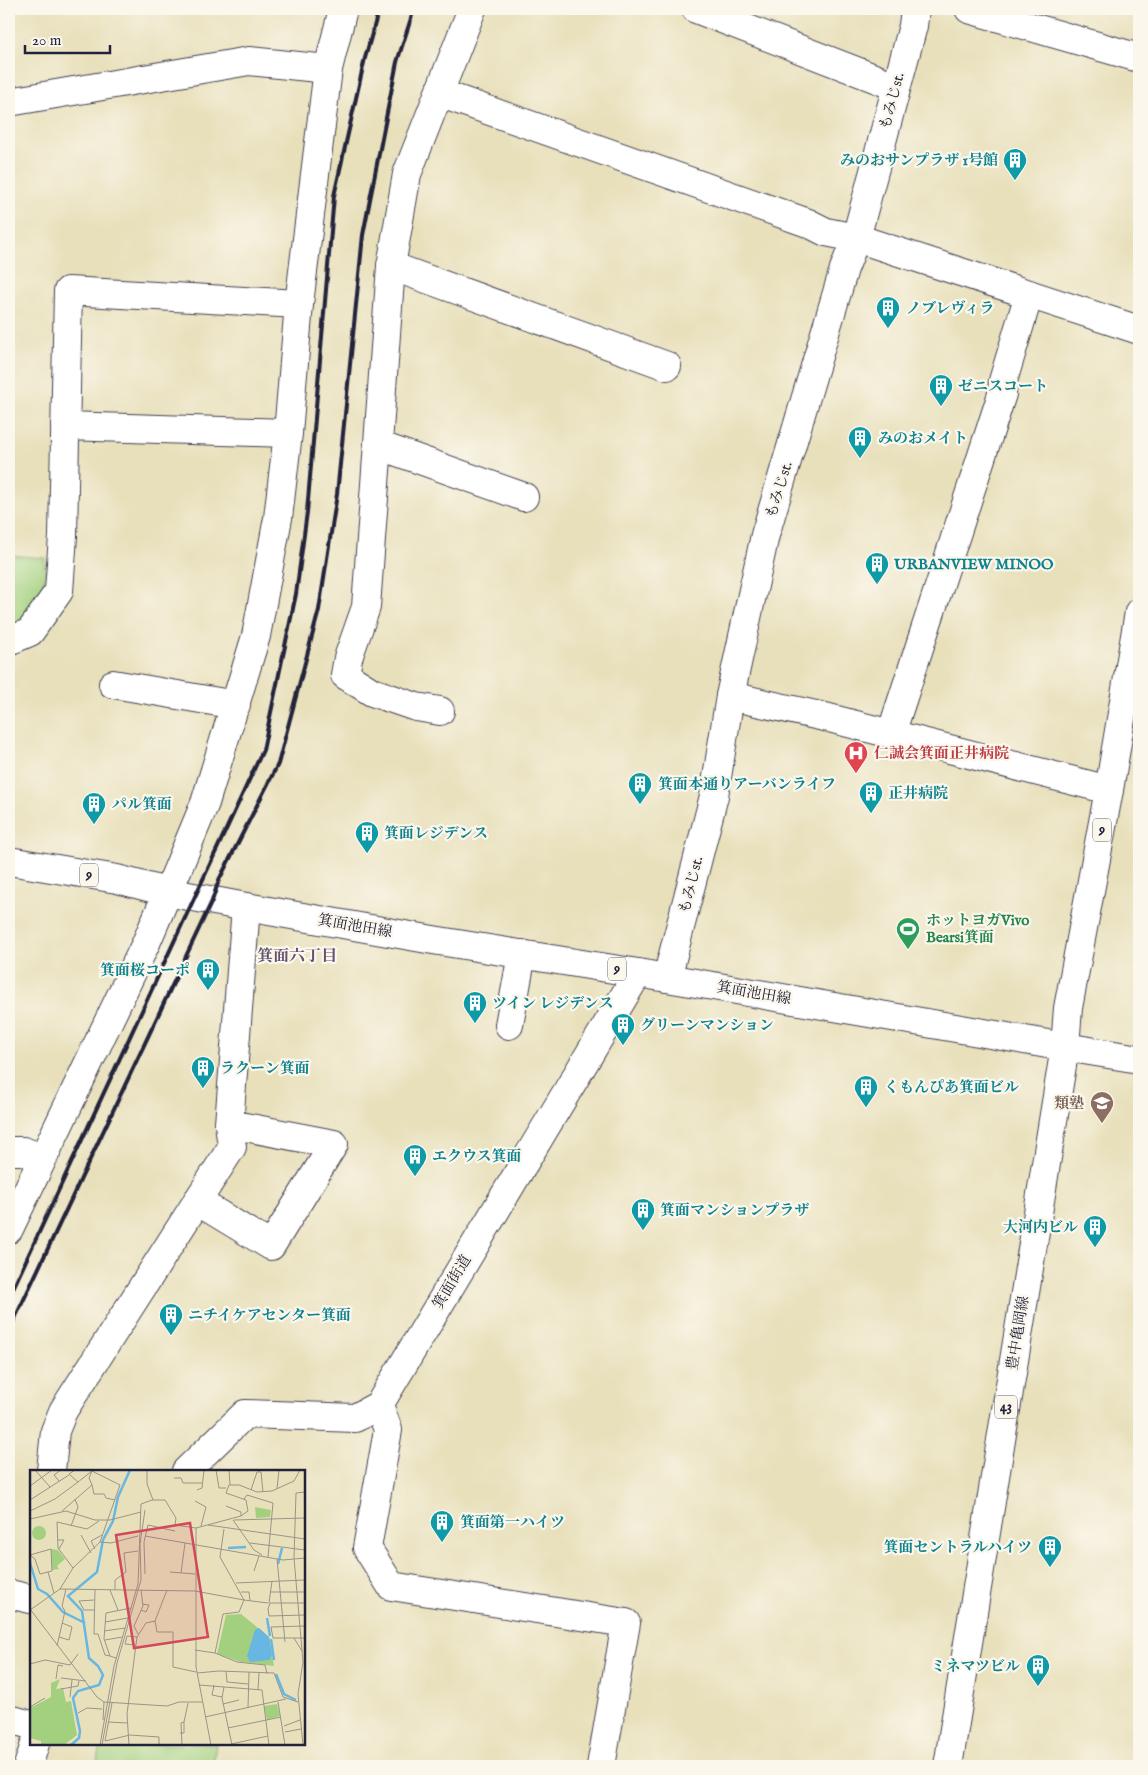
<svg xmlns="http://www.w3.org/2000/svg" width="1148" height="1775" font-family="'IM FELL English','Noto Serif JP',serif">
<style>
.green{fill:#a3d07e;stroke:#62795c}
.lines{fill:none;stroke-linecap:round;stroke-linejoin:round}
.minor-casing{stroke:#403e4e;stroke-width:30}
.major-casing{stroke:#403e4e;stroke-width:30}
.minor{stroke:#fff;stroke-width:28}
.major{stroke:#fff;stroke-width:28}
.rail{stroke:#22223b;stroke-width:4}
.labels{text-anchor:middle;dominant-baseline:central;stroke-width:4.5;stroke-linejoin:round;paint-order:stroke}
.shield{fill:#fbf7ec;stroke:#636270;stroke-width:1}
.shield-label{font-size:14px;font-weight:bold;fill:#22223b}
.street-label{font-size:15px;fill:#22223b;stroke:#fbf7ec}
.culture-label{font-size:15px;font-weight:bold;fill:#0d838f;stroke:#fbf7ec;text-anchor:start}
.health-label{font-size:15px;font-weight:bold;fill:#be3a42;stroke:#fbf7ec;text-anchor:start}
.leisure-label{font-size:15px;font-weight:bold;fill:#27864d;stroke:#fbf7ec;text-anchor:start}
.education-label{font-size:15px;font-weight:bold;fill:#785e54;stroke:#fbf7ec;text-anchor:end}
.neighbourhood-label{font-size:16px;font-weight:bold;fill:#625372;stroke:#fbf7ec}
.inset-river{fill:none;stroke:#67b7e2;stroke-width:2.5}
.inset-road{fill:none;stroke:#999488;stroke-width:1}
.view{fill:#d1495b;fill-opacity:0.15;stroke:#d1495b;stroke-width:2.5}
.inset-edge{fill:none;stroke:#22223b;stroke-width:2.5}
</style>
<rect width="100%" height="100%" fill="#fbf7ec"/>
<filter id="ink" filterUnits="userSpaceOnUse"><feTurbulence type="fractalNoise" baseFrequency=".02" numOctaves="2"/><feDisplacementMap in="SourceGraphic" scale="10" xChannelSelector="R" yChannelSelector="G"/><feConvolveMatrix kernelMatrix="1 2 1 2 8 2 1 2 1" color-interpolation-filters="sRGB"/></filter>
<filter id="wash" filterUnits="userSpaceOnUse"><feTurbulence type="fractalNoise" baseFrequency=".0096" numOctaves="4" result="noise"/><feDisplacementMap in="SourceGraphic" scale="20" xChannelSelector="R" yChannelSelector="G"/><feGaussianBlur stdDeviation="1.12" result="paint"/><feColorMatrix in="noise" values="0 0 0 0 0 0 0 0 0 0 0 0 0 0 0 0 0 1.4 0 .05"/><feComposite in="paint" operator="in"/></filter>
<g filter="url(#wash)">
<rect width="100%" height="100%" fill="#e8e0bb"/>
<g class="green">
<polygon points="9,555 45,558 45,587 29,619 9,628"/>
<polygon points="101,1744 210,1744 216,1745 213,1766 97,1766"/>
</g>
</g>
<g filter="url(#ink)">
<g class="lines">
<g class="minor-casing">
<g id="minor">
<polyline points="696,9 895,86"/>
<polyline points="969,9 1139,58"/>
<polyline points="439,93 808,223 826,232 856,238 1139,330"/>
<polyline points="9,102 249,61 328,69"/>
<polyline points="391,266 667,366"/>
<polyline points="65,426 288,433"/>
<polyline points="378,445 524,497"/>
<polyline points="9,641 30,632 59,591 63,536 68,291 299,304"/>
<polyline points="113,684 236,705"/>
<polyline points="730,696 829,718 1109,790"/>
<polyline points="440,711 416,707 372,692 345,675 348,658 366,607 391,266 407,174 472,9"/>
<polyline points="891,734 1002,394 1003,381 1029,294"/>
<polyline points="667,978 714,796 730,696 765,535 844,269 856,238 913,26 915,9"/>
<polyline points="509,1025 522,954"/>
<polyline points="1065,1047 1139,1059"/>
<polyline points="9,1151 23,1151 42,1158"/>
<polyline points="197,1201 271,1246 334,1144 229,1124"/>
<polyline points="9,1229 146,943 176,873 205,803 256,636 278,518 288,433 299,304 328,69 343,9"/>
<polyline points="379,1405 388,1430 367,1548 391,1586 626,1623 601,1766"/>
<polyline points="51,1471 55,1431 63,1411 232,1147 229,1124 246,907"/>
<polyline points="186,1471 245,1414 355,1418 379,1405 638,973"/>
<polyline points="9,1594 31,1599"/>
<polyline points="9,1719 31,1725"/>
<polyline points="28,1766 35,1744"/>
</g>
</g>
<g class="major-casing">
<g id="major">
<polyline points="9,861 117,879 167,892 246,907 433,940 638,973 1065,1047"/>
<polyline points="948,1766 1065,1047 1068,1008 1109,790 1139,612"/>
</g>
</g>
<use href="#minor" class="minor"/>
<use href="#major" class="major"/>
<g class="rail">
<polyline points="9,1297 263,750 296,594 307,512 334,196 365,58 379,9"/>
<polyline points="9,1331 212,901 219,880 278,764 319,610 337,494 363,235 397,62 414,9"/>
</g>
</g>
</g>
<defs>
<g id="building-pin" transform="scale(1.25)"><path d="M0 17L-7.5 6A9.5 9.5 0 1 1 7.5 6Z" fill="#0f9aa8" stroke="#fbf7ec"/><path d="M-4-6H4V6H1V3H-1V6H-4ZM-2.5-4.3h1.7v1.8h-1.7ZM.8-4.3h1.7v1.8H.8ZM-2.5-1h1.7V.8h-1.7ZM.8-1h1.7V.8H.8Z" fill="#fff"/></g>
<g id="hospital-pin" transform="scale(1.25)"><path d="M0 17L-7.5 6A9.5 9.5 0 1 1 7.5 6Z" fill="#e0444e" stroke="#fbf7ec"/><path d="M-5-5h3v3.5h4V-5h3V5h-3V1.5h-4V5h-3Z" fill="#fff"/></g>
<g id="stadium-pin" transform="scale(1.25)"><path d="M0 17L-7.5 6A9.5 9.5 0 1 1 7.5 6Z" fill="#2e9e5b" stroke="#fbf7ec"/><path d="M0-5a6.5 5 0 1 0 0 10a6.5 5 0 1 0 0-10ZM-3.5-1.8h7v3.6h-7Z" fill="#fff"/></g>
<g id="school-pin" transform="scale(1.25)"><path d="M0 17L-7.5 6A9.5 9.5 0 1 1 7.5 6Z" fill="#8d6e63" stroke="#fbf7ec"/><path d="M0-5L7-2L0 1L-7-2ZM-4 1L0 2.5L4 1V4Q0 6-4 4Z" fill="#fff"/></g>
</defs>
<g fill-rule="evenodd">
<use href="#building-pin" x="1015" y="160"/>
<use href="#building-pin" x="888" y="308"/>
<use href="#building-pin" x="941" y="386"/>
<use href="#building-pin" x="860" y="438"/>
<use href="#building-pin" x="877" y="564"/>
<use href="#hospital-pin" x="856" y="753"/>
<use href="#building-pin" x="640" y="784"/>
<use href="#building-pin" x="871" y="793"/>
<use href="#building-pin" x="94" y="804"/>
<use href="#building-pin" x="367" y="833"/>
<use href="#stadium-pin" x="908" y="929"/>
<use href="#building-pin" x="208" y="970"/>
<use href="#building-pin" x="475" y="1003"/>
<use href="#building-pin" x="623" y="1025"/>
<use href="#building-pin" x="203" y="1068"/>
<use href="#building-pin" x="866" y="1087"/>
<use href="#school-pin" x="1102" y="1103"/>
<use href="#building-pin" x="415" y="1156"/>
<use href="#building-pin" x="643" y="1210"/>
<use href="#building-pin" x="1095" y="1227"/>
<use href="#building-pin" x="171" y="1315"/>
<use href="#building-pin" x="442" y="1522"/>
<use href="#building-pin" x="1050" y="1547"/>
<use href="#building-pin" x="1038" y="1666"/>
</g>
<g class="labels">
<g class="shield">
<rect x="1093" y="818.5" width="18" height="23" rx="4"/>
<rect x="80" y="863.5" width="18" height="23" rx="4"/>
<rect x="608" y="957.5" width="18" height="23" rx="4"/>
<rect x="995" y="1395.5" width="22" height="23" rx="4"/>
</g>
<g class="shield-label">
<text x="1102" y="830">9</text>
<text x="89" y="875">9</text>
<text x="617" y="969">9</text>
<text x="1006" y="1407">43</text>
</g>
<g class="street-label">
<text transform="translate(892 101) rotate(-75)">もみじst.</text>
<text transform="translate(779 490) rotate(-73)">もみじst.</text>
<text transform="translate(691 885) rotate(-76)">もみじst.</text>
<text transform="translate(355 926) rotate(10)">箕面池田線</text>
<text transform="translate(754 993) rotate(10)">箕面池田線</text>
<text transform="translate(452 1282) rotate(-59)">箕面街道</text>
<text transform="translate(1018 1333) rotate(-81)">豊中亀岡線</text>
</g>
<g class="culture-label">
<text x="998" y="160" text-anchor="end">みのおサンプラザ 1号館</text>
<text x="906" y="308">ノブレヴィラ</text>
<text x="958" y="386">ゼニスコート</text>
<text x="878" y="438">みのおメイト</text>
<text x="894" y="564">URBANVIEW MINOO</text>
<text x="658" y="784">箕面本通りアーバンライフ</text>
<text x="888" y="793">正井病院</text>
<text x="112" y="804">パル箕面</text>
<text x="384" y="833">箕面レジデンス</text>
<text x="190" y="970" text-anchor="end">箕面桜コーポ</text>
<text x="492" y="1003">ツイン レジデンス</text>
<text x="640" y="1025">グリーンマンション</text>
<text x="220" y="1068">ラクーン箕面</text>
<text x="884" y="1087">くもんぴあ箕面ビル</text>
<text x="432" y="1156">エクウス箕面</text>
<text x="660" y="1210">箕面マンションプラザ</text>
<text x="1078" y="1227" text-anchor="end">大河内ビル</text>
<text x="188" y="1315">ニチイケアセンター箕面</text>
<text x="460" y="1522">箕面第一ハイツ</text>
<text x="1032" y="1547" text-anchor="end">箕面セントラルハイツ</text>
<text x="1020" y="1666" text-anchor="end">ミネマツビル</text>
</g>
<g class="health-label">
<text x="874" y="753">仁誠会箕面正井病院</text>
</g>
<g class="leisure-label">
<text x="926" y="920">ホットヨガVivo<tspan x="926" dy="17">Bearsi箕面</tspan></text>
</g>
<g class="education-label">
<text x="1084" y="1103">類塾</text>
</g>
<g class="neighbourhood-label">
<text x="297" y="957">箕面六丁目</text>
</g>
</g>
<g transform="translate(30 1470)">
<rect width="275" height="275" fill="#e8e0bb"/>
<path d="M225 37 241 40 240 47 226 48ZM2 63a7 7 0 1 1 14 0a7 7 0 1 1-14 0ZM21 79 28 80 35 89 27 96 29 99 22 100ZM211 144 239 167 244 196 211 192 187 184 196 145ZM30 209 26 219 33 218 36 232 41 231 47 265 34 275H11V271L0 268V238L21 227V213ZM247 234 250 246 237 250 234 236Z" fill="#a3d07e"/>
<path d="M229 158 239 167 242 184 240 190 220 192 217 186 225 160Z" fill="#67b7e2"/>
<path class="inset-river" d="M198 78 216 77M0 93 8 119 17 124 33 142 55 153M248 94 252 78M237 148 240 166M241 169 244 190M246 204 254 224 266 230M41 275 49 268 50 261 43 228 48 221 69 215 73 205 68 196 59 188 52 141 38 126 67 102 73 70 83 51 88 27 100 0"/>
<path class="inset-road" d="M5 0 20 17M117 0V14L123 30M186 0 189 18H196M199 0 200 15M144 8H151L153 13H172M29 11 24 5 31 0M62 15 64 24H74L76 28 85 30M0 16 22 0M247 19 249 0M167 20 172 18 174 0M221 20 227 2H231L233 22M214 29 217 25 243 33 238 87M0 30 39 5M165 31 176 37 171 56M196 36 211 42V46M0 41 25 29 48 12M32 41 62 15 59 8 62 1M0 49 36 41 65 50H80L111 42M203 50 224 80 232 85M204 50 275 48M178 55 275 69M41 56 48 37 45 29M194 59 190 87 214 130 238 133M51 65 61 83M115 66 253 90 275 88M27 70H34L29 79M70 72 81 73 108 66M220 73 275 80M65 79 61 71 72 65M0 85 5 89 10 104 18 102 24 123M0 85 21 79 22 101 18 102M247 89 255 172M43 98 28 78 27 52 57 59 69 51M224 101 229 86M140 102 165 104M151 103 155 73M115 104 114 72 118 55 145 61M206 113 275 110M30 119 43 98 70 72 90 15 62 1 48 12 39 4 45 0M65 119 64 164H68L75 185 80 186M85 119V110L96 102 94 83 108 81M80 120 88 140M165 121 214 130 209 142 193 144 185 183 165 180M211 122H219L220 131M240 122H275M239 133 242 111M275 133H240L238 139 239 146 275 145M0 139 67 227 74 232 137 236 149 232H172M0 140 30 119 165 121M64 140H54L49 131 64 130M111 140 116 142 119 135 112 134M125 151 127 162H143V197L166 202M75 152 98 148M275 156 241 157 243 168H275M74 161 95 158M108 164 104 156 113 136 111 120M29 167 39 170 42 157 32 153M264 168 272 181M75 170 92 167M106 175 95 174 97 166 107 167M27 176 35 141 32 136 36 119M185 183 207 192 235 195 237 204M86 188 80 186 74 169 76 143 101 138M0 194 15 190 40 195 48 184M196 201 197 212 218 214M167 203 189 201 244 203 253 227 268 232M31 208 56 211M26 209 28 195 33 196M169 215 232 220 239 275M184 215 182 225 192 227M194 217 192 228 202 275M31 219 48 216 49 211M228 220 229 203M40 227 42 210M248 232 255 275M82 233 75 271 100 265 129 267V275M193 234 209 230M0 237 15 228M218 238 219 202M48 243 57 238 72 239M175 247 256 229M73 250 74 232M78 252 97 253M254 256 270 250M198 258 251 247M255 262 271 259M150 263H154V252M201 274 238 266M70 275 84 196 108 114 111 34 122 30H135L146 48 145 55 166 58M72 275 87 193 111 110 110 74 115 40M99 275 97 244 107 167 116 153 125 151 137 120M152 275 151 253 154 252 158 233M181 275 166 197V58L211 46 218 41 216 30 196 23 199 15H209L227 22 242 21 264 11 270 0M273 275 268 224 273 192 264 88 266 23 275 22"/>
<path class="view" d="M160 53 178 167 104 178 86 65Z"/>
<rect width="275" height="275" class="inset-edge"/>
</g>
<rect width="1148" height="1775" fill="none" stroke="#fbf7ec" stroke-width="30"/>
<path d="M25 45v8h85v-8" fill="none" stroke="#22223b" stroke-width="2.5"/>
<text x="32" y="45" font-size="15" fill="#22223b" stroke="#fbf7ec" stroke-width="4" paint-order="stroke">20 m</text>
</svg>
